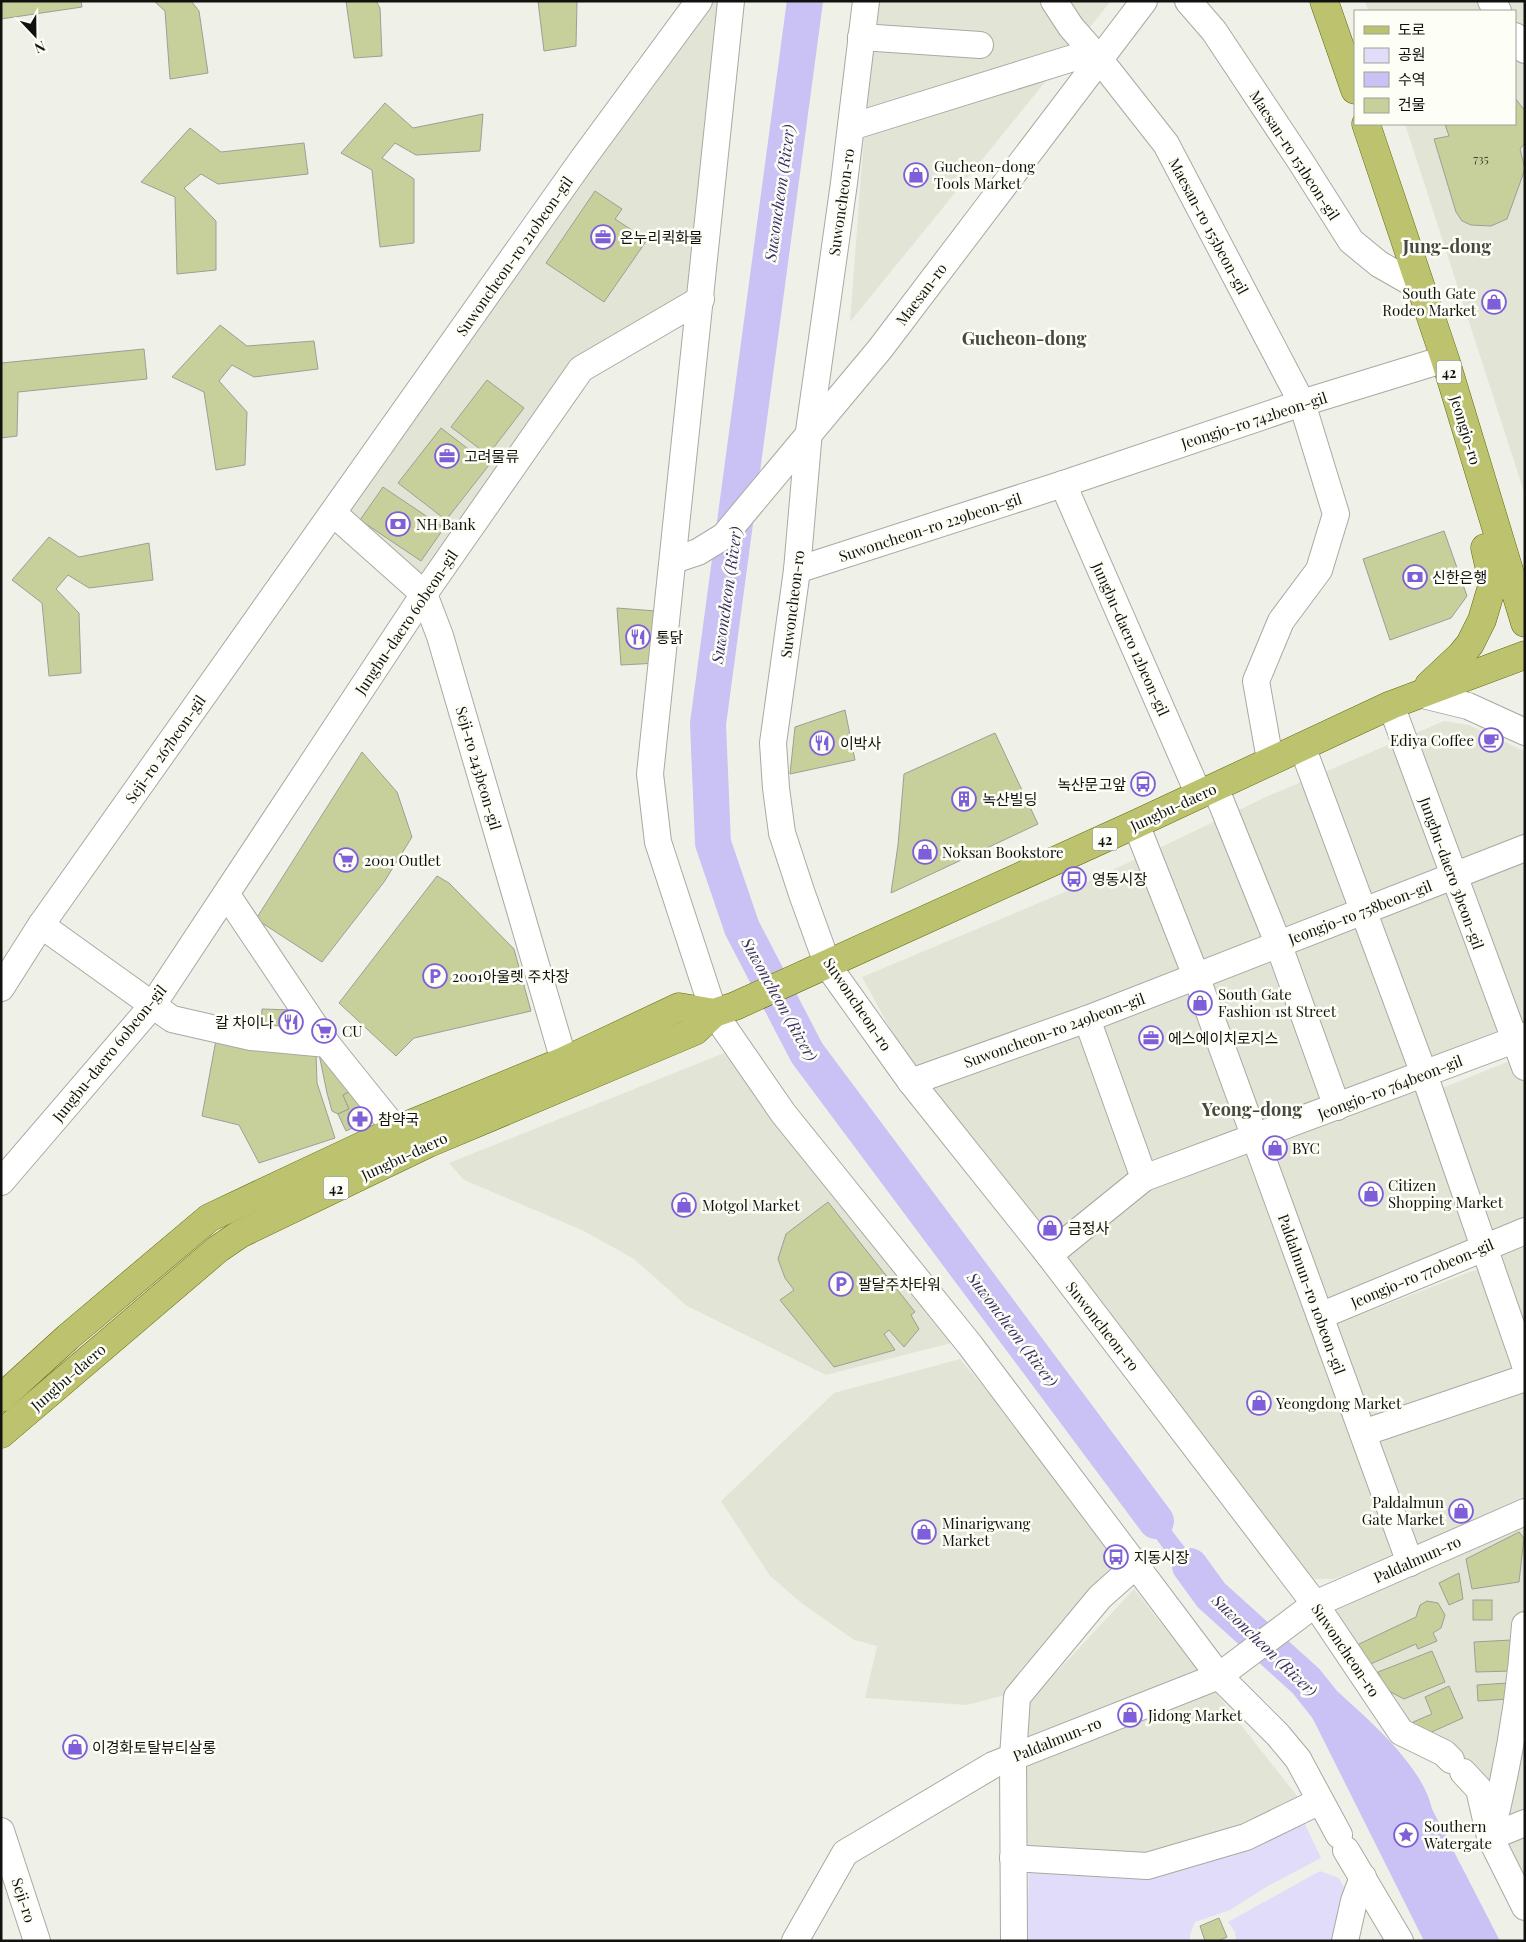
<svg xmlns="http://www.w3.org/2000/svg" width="1526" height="1942" font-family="'Playfair Display','Noto Sans KR',serif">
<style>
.built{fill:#e2e5d5}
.green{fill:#e0dcfa}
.water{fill:#cac2f5}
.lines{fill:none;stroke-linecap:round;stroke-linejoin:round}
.river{stroke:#cac2f5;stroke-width:36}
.building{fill:#c7cf9a;stroke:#9d9f97}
.minor-casing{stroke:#a8aaa2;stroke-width:28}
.major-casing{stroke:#636a0c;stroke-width:29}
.minor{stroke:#fff;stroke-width:26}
.major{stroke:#bcc26d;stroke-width:28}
.labels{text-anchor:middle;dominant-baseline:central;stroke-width:5;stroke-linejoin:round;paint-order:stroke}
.number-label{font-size:12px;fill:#3e4132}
.shield{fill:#fdfef5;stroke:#585954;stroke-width:1}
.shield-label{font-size:14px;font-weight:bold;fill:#11120f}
.street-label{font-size:15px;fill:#11120f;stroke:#fdfef5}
.poi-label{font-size:15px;fill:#11120f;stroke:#fdfef5;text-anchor:start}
.water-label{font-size:16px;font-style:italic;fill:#3b2c68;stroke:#fdfef5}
.quarter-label{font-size:18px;font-weight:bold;fill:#474841;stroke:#fdfef5}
</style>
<rect width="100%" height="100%" fill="#eff1e8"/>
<g class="built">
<polygon points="703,1 726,1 695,296 578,362 424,583 340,510"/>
<polygon points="877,1 1111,1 850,322 865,122"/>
<polygon points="1365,1 1525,1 1525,495 1405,124 1515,124 1515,11 1368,11"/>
<polygon points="1444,721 1469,725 1522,750 1525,753 1525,1028 1140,1176 1056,1244 910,1065 862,977 1077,887 1266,797"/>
<polygon points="724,1053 955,1342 826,1375 687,1306 634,1259 582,1230 464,1180 449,1163"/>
<polygon points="1525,1055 1525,1898 1482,1786 1421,1736 1381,1690 1354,1647 1335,1607 1416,1566 1334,1325 1498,1261 1442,1088"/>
<polygon points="1421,1085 1476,1243 1323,1308 1266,1144"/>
<polygon points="1252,1144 1402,1553 1334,1579 1315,1579 1303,1574 1059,1253 1146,1183"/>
<polygon points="960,1359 1132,1563 1013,1693 967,1705 865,1698 877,1646 854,1640 804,1605 770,1576 721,1501 834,1393"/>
<polygon points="1134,1589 1301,1801 1243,1829 1146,1860 1019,1851 1028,1703"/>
</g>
<g class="green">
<polygon points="1302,1818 1321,1858 1268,1886 1230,1910 1195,1922 1190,1935 1190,1941 1027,1941 1029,1870 1115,1869"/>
<polygon points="1320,1871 1339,1878 1348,1895 1338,1941 1236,1941 1235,1932 1228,1922"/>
</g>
<g class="water">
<path d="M1134 1473C1161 1517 1191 1561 1229 1595L1210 1615 1211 1606 1178 1569 1119 1487Z"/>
<path d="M1316 1672C1353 1707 1421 1759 1432 1809L1500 1941H1424L1298 1689Z"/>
</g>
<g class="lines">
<g class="river">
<polyline points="805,1 708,724 713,843 742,928 807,1053 1156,1521"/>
<polyline points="1190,1566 1211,1595 1306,1681 1337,1720"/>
</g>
</g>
<g class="building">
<polygon points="1,1 81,1 82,7 1,19"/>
<polygon points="154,1 191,1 199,11 208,73 170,79 165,11"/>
<polygon points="346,1 376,1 380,8 382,56 354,58"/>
<polygon points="538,1 577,1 576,46 544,51"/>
<polygon points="1515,98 1525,111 1525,143 1520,149 1525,169 1507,219 1491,226 1471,225 1462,221 1456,212 1434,139 1449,136 1445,124 1515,124"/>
<polygon points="385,103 413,128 483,114 480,151 416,155 395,143 382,158 414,179 414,243 380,247 372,170 341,153"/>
<polygon points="190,128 221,152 304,143 308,174 218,184 201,174 184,188 216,221 216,270 177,274 175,197 141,182"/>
<polygon points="595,191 622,209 615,219 647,240 604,302 546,263"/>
<polygon points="220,325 247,346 314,341 318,369 254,377 232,365 219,381 247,412 245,465 216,470 204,392 172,377"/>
<polygon points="144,349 147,379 18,392 17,436 1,438 1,363"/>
<polygon points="487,380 524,408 488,455 451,427"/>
<polygon points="441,428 489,465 446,520 398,483"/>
<polygon points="383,487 444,528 421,561 360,520"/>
<polygon points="1444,531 1467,596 1451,618 1390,640 1363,559"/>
<polygon points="49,537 79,557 149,543 153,580 89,588 68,575 56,589 79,613 81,673 49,676 42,603 12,580"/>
<polygon points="617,608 656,611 658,663 621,665"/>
<polygon points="845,710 855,760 790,774 795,727"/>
<polygon points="995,733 1038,824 891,893 898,845 904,774"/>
<polygon points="362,752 397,792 412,837 384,882 322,962 256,919"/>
<polygon points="437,876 449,883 514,949 531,1011 414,1038 396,1056 339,1003"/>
<polygon points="262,1009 293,1010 298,1022 293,1031 261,1029"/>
<polygon points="216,1040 316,1053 317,1083 335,1138 259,1163 239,1125 202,1116"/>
<polygon points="319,1054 359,1087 343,1095 349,1109 338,1114 332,1111 327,1093"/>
<polygon points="359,1087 374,1118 346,1131 338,1114 349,1109 343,1095"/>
<polygon points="828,1202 915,1312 911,1315 919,1329 904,1347 889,1330 884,1334 895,1350 834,1367 780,1300 794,1290 785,1278 778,1259 786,1234"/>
<polygon points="1519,1532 1524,1538 1519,1582 1472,1589 1466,1559"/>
<polygon points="1459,1573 1463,1599 1449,1605 1439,1583"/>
<rect x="1473" y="1600" width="19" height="20"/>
<polygon points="1427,1601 1438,1603 1445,1615 1441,1628 1433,1633 1437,1641 1418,1649 1416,1644 1366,1666 1357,1645 1416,1617 1420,1605"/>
<polygon points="1511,1640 1512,1671 1476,1672 1474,1642"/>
<polygon points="1432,1651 1445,1682 1404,1699 1385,1689 1378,1672"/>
<polygon points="1508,1683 1509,1699 1478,1701 1477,1685"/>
<polygon points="1449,1686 1463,1718 1425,1735 1413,1722 1432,1714 1425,1697"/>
<polygon points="1219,1918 1227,1937 1218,1941 1205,1941 1200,1926"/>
</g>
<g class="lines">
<g class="minor-casing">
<g id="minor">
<polyline points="731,1 650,774 658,842 714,1013 783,1113 970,1345 1219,1676 1278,1735 1298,1759 1339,1835"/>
<polyline points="866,1 844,183 809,431 797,570 773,743 776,788 782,833 802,894 828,966 911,1082 1049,1255 1315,1604 1401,1732 1444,1753 1451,1760"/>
<polyline points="1054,1 1071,27 1100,60 1166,144 1302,403 1336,514 1319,570 1281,621 1256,681 1270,760"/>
<polyline points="1188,1 1214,31 1301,162 1351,241 1379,264 1421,288"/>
<polyline points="1491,1 1498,11"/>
<polyline points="1515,36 1525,50"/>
<polyline points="861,37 980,45"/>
<polyline points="851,127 1073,58 1100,60"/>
<polyline points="1063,484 1199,795"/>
<polyline points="333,513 424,594 440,636 564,1061"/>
<polyline points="674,560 698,552 724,536 880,349 1144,1"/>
<polyline points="797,570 1063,484 1302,403 1445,359"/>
<polyline points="1419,694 1468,706 1525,732"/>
<polyline points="1391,705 1525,1067"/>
<polyline points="1302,746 1424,1074 1525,1365"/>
<polyline points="1215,787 1278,943 1337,1107"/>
<polyline points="1136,824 1196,976 1410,1563"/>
<polyline points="227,895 327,1044"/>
<polyline points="41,925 172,1019 251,1037 327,1044 396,1130"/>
<polyline points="1,988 41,925 582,160 699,1"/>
<polyline points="1087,1019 1144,1178"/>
<polyline points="911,1082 1087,1019 1525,848"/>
<polyline points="1,1182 152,1006 424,594 581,369 701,299"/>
<polyline points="1049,1255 1144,1178 1525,1036"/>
<polyline points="1320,1316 1525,1231"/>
<polyline points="1363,1433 1525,1378"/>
<polyline points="1463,1772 1479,1789 1490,1837 1525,1907"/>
<polyline points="1,1831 37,1941"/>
<path d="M1490 1837C1508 1768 1520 1697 1525 1625"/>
<polyline points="1490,1837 1525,1823"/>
<polyline points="1346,1850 1400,1941"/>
<polyline points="1013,1858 1147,1866 1246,1837 1320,1801"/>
<polyline points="795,1941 845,1853 993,1765 1219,1676 1315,1604 1525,1512"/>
<polyline points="1014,1941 1013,1757 1017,1697 1100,1597 1136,1565"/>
<polyline points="1345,1941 1354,1901 1363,1877"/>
</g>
</g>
<g class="major-casing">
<g id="major">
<polyline points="1324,1 1355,90"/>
<polyline points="1366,124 1445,359 1525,623"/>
<polyline points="1429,685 1461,655 1470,644 1482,620 1493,583 1485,548"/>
<polyline points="1,1398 68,1337 209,1218 396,1130 564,1061 679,1007 714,1013 735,1006 1136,824 1391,705 1525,655"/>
<polyline points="1,1434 218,1249 240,1234 429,1143 695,1031 714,1013"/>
</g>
</g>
<use href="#minor" class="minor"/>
<use href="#major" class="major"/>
</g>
<defs>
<g id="shop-ring" transform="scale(1.25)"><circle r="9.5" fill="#fdfef5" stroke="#7f5ed9" stroke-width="1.5"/><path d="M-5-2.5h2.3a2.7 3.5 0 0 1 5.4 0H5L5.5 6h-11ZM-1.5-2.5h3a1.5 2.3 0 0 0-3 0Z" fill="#7f5ed9"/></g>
<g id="office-ring" transform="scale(1.25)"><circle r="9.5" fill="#fdfef5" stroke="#7f5ed9" stroke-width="1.5"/><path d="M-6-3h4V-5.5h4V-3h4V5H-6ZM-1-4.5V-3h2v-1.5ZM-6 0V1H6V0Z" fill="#7f5ed9"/></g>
<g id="bank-ring" transform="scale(1.25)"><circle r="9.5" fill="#fdfef5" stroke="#7f5ed9" stroke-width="1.5"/><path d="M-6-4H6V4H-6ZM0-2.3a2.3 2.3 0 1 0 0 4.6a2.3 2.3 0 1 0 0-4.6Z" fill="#7f5ed9"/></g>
<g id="restaurant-ring" transform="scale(1.25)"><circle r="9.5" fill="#fdfef5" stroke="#7f5ed9" stroke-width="1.5"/><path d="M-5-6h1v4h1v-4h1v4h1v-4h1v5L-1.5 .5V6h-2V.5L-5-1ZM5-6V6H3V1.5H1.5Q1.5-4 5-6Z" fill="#7f5ed9"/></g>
<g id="cafe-ring" transform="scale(1.25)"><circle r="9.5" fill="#fdfef5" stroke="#7f5ed9" stroke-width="1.5"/><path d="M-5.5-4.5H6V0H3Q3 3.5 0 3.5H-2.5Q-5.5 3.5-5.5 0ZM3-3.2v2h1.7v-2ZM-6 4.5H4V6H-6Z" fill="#7f5ed9"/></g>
<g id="bus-ring" transform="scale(1.25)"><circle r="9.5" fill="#fdfef5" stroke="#7f5ed9" stroke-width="1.5"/><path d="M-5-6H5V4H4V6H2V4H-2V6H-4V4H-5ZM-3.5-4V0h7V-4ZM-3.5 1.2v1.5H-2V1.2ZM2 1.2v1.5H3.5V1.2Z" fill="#7f5ed9"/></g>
<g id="building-ring" transform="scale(1.25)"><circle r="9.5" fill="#fdfef5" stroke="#7f5ed9" stroke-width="1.5"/><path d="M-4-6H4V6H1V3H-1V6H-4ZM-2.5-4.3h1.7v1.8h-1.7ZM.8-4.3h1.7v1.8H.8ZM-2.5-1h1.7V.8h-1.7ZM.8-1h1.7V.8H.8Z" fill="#7f5ed9"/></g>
<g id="supermarket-ring" transform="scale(1.25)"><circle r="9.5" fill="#fdfef5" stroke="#7f5ed9" stroke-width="1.5"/><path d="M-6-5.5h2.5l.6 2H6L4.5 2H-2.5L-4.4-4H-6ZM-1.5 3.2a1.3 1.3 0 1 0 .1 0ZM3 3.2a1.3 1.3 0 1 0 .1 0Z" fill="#7f5ed9"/></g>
<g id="parking-ring" transform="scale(1.25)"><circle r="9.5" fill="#fdfef5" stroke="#7f5ed9" stroke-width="1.5"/><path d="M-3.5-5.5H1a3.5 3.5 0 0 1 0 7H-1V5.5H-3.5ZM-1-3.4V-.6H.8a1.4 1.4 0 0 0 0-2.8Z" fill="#7f5ed9"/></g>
<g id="pharmacy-ring" transform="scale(1.25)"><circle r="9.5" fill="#fdfef5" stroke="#7f5ed9" stroke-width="1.5"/><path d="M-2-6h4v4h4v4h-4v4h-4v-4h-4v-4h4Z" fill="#7f5ed9"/></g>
<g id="sight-ring" transform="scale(1.25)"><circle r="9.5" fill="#fdfef5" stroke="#7f5ed9" stroke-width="1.5"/><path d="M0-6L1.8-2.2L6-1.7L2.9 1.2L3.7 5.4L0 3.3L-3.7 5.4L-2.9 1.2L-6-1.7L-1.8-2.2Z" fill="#7f5ed9"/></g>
</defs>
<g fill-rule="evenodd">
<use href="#shop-ring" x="916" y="175"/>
<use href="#office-ring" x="603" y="237"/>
<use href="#shop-ring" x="1494" y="302"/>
<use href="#office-ring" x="447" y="456"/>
<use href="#bank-ring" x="398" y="524"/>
<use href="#bank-ring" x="1415" y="577"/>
<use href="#restaurant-ring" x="638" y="637"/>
<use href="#cafe-ring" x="1491" y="740"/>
<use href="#restaurant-ring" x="822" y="743"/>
<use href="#bus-ring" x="1143" y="784"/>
<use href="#building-ring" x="964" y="799"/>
<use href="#shop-ring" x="925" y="852"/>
<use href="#supermarket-ring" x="346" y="860"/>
<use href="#bus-ring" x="1074" y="879"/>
<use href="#parking-ring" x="435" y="976"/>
<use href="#shop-ring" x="1200" y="1003"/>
<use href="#restaurant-ring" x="291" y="1022"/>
<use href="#supermarket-ring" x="324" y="1031"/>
<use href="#office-ring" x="1151" y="1038"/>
<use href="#pharmacy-ring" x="360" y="1119"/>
<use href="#shop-ring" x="1275" y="1148"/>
<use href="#shop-ring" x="1371" y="1194"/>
<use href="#shop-ring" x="684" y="1205"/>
<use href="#shop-ring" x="1050" y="1228"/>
<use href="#parking-ring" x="841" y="1284"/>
<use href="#shop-ring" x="1259" y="1403"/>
<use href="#shop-ring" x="1461" y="1511"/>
<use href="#shop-ring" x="924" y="1532"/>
<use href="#bus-ring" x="1116" y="1557"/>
<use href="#shop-ring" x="1130" y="1715"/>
<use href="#shop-ring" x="75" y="1747"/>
<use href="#sight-ring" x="1406" y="1835"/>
</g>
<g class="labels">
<g class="number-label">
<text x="1481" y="158">735</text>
</g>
<g class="shield">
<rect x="1436.5" y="360.5" width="25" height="23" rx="4"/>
<rect x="1092.5" y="827.5" width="25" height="23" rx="4"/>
<rect x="323.5" y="1176.5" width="25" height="23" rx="4"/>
</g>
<g class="shield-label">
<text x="1449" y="372">42</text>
<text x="1105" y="839">42</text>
<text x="336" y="1188">42</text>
</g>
<g class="street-label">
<text transform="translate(1295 155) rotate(57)">Maesan-ro 151beon-gil</text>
<text transform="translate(841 202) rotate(-82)">Suwoncheon-ro</text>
<text transform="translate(1209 226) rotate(62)">Maesan-ro 155beon-gil</text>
<text transform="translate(514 256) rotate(-55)">Suwoncheon-ro 210beon-gil</text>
<text transform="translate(921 294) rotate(-53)">Maesan-ro</text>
<text transform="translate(1254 420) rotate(-18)">Jeongjo-ro 742beon-gil</text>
<text transform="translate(1466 430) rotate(73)">Jeongjo-ro</text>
<text transform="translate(930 527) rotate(-18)">Suwoncheon-ro 229beon-gil</text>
<text transform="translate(792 604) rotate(-83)">Suwoncheon-ro</text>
<text transform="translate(406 622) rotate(-56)">Jungbu-daero 60beon-gil</text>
<text transform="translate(1131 639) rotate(66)">Jungbu-daero 12beon-gil</text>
<text transform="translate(165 749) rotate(-55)">Seji-ro 267beon-gil</text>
<text transform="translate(479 768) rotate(74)">Seji-ro 243beon-gil</text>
<text transform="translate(1173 807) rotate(-25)">Jungbu-daero</text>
<text transform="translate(1452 873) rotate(70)">Jungbu-daero 3beon-gil</text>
<text transform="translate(1360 912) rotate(-21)">Jeongjo-ro 758beon-gil</text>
<text transform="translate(858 1004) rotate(56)">Suwoncheon-ro</text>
<text transform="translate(1054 1030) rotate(-20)">Suwoncheon-ro 249beon-gil</text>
<text transform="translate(109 1053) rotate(-51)">Jungbu-daero 60beon-gil</text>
<text transform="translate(1390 1087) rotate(-21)">Jeongjo-ro 764beon-gil</text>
<text transform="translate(404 1156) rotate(-25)">Jungbu-daero</text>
<text transform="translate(1422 1273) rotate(-23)">Jeongjo-ro 770beon-gil</text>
<text transform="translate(1312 1294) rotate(70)">Paldalmun-ro 10beon-gil</text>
<text transform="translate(1103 1326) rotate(52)">Suwoncheon-ro</text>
<text transform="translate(68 1377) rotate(-41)">Jungbu-daero</text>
<text transform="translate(1417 1559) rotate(-24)">Paldalmun-ro</text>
<text transform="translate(1346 1650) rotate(56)">Suwoncheon-ro</text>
<text transform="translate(1057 1739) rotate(-22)">Paldalmun-ro</text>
<text transform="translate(24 1900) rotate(72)">Seji-ro</text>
</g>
<g class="poi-label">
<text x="934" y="166">Gucheon-dong<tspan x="934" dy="17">Tools Market</tspan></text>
<text x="620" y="237">온누리퀵화물</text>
<text x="1476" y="293" text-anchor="end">South Gate<tspan x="1476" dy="17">Rodeo Market</tspan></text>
<text x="464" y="456">고려물류</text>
<text x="416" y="524">NH Bank</text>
<text x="1432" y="577">신한은행</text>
<text x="656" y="637">통닭</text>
<text x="1474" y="740" text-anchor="end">Ediya Coffee</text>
<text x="840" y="743">이박사</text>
<text x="1126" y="784" text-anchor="end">녹산문고앞</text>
<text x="982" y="799">녹산빌딩</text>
<text x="942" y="852">Noksan Bookstore</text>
<text x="364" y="860">2001 Outlet</text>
<text x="1092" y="879">영동시장</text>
<text x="452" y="976">2001아울렛 주차장</text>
<text x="1218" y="994">South Gate<tspan x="1218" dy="17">Fashion 1st Street</tspan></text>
<text x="274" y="1022" text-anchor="end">칼 차이나</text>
<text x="342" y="1031">CU</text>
<text x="1168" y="1038">에스에이치로지스</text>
<text x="378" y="1119">참약국</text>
<text x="1292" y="1148">BYC</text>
<text x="1388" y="1185">Citizen<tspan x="1388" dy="17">Shopping Market</tspan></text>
<text x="702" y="1205">Motgol Market</text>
<text x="1068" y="1228">금정사</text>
<text x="858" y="1284">팔달주차타워</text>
<text x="1276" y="1403">Yeongdong Market</text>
<text x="1444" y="1502" text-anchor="end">Paldalmun<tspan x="1444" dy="17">Gate Market</tspan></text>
<text x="942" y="1523">Minarigwang<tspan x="942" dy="17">Market</tspan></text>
<text x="1134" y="1557">지동시장</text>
<text x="1148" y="1715">Jidong Market</text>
<text x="92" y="1747">이경화토탈뷰티살롱</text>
<text x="1424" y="1826">Southern<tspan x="1424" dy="17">Watergate</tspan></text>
</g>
<g class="water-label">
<text transform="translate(779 193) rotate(-82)">Suwoncheon (River)</text>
<text transform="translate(726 595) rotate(-82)">Suwoncheon (River)</text>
<text transform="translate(780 999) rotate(61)">Suwoncheon (River)</text>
<text transform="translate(1013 1329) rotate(53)">Suwoncheon (River)</text>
<text transform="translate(1265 1645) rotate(44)">Suwoncheon (River)</text>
</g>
<g class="quarter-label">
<text x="1447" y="246">Jung-dong</text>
<text x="1024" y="338">Gucheon-dong</text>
<text x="1252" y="1109">Yeong-dong</text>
</g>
</g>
<rect width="1526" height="1942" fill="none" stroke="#11120f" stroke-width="5"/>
<rect x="1354" y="10" width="162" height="115" fill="#fdfef5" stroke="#9fa099"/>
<rect x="1364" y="26" width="25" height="8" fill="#bcc26d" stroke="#9fa099"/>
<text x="1398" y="35" font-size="15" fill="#11120f">도로</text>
<rect x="1364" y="48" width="25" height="15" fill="#e0dcfa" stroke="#9fa099"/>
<text x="1398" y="60" font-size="15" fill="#11120f">공원</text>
<rect x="1364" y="72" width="25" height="15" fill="#cac2f5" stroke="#9fa099"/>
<text x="1398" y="85" font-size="15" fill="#11120f">수역</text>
<rect x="1364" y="98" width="25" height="15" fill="#c7cf9a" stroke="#9fa099"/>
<text x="1398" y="110" font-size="15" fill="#11120f">건물</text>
<g transform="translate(35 35) rotate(158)" stroke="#fdfef5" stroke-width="4" paint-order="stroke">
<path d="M0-4L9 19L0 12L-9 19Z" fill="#11120f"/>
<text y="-8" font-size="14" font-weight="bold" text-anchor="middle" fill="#11120f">N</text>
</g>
</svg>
